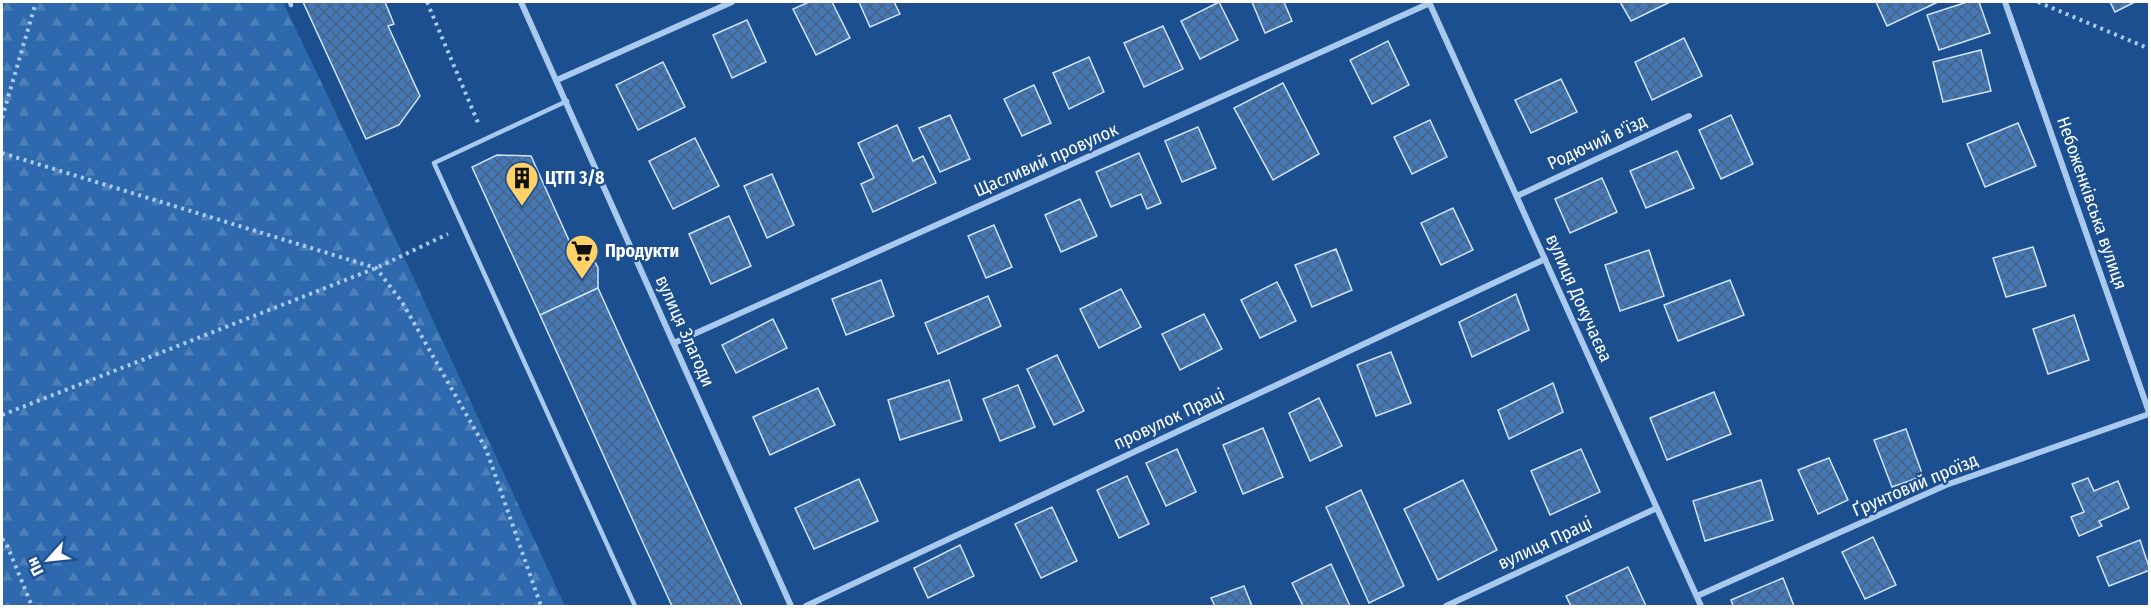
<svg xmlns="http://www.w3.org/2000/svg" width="2151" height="608" font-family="'Fira Sans Condensed',sans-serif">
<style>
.forest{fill:url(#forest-firs)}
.building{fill:url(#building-cross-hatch);stroke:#cfe3fa;stroke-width:1.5}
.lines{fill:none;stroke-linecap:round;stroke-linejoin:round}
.path{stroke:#a9c9ee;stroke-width:4;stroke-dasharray:3 4.5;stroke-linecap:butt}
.lane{stroke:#a9c9ee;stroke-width:4.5}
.street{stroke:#a9c9ee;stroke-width:6}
.labels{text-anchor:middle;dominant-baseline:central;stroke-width:4.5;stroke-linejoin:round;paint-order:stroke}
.street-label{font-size:18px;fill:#fff;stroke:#1b4f8f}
.poi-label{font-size:18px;font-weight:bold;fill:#fff;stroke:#1b4f8f;text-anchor:start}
</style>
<defs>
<pattern id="forest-firs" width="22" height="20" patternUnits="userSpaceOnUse" patternTransform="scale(1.5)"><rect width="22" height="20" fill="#2e69ad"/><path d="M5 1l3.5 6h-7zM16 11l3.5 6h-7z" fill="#4d80b9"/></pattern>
<pattern id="building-cross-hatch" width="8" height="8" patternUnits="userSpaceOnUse" patternTransform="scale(1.5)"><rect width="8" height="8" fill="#4478b7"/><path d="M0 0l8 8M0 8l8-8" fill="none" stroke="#486282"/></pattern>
</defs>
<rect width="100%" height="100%" fill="#1b4f8f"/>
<polygon class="forest" points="2,2 283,2 385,216 565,606 2,606"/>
<g class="building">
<polygon points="303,2 385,2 394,24 388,26 420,96 399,125 366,139"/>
<polygon points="809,2 832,2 850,38 816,55 793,9"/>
<polygon points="859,2 894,2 900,14 870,27"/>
<polygon points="1219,2 1238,40 1200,59 1181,21"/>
<polygon points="1252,2 1284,2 1292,21 1265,33"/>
<polygon points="1620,2 1670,2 1631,21"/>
<polygon points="1876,2 1938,2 1887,26"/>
<polygon points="1967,2 1979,2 1990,33 1939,50 1927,15"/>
<polygon points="2110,2 2135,2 2115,12"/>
<polygon points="747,20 766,62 732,78 713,35"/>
<polygon points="1163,26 1183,69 1144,87 1124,43"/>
<polygon points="1684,38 1702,76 1652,100 1635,62"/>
<polygon points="1388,41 1409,85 1372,104 1350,60"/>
<polygon points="1981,50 1991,91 1943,102 1933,62"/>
<polygon points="1089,57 1104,92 1069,109 1053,73"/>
<polygon points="663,62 685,107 638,130 616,85"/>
<polygon points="1561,79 1577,112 1531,133 1515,100"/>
<polygon points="1283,83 1319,154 1273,180 1234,108"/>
<polygon points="1034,85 1051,123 1022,136 1004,99"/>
<polygon points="950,115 970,159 940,172 919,128"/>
<polygon points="1731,115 1753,164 1721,179 1699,130"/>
<polygon points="1430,120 1447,157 1412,174 1394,137"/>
<polygon points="2018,123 2036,166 1985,187 1967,144"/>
<polygon points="897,125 913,161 923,156 936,183 873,212 861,184 874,178 858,143"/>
<polygon points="1198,127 1216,168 1182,182 1165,141"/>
<polygon points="695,138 719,186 673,209 649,161"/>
<polygon points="1677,151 1694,188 1646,208 1630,171"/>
<polygon points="1139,153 1161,203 1147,209 1141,194 1111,207 1096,172"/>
<polygon points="497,155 531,156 572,247 588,248 598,268 598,288 540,315 472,167"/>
<polygon points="772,174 794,225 767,238 744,186"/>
<polygon points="1602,178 1617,212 1570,233 1555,199"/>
<polygon points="1080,199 1097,236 1061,252 1045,215"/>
<polygon points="1453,208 1473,250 1441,265 1421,223"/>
<polygon points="729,216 751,266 711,284 689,234"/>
<polygon points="994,225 1012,267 986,278 968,236"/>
<polygon points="2033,247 2046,286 2006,297 1993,258"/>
<polygon points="1336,249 1352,290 1312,307 1295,265"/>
<polygon points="1649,250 1664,296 1620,311 1605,265"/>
<polygon points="881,280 894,316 846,335 832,299"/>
<polygon points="1730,280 1744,315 1678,341 1664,305"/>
<polygon points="1277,282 1296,321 1260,338 1241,300"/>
<polygon points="598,288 742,606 672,606 645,547 540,315"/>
<polygon points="1121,289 1141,327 1099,348 1080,309"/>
<polygon points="1516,294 1529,330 1472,357 1459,322"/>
<polygon points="988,296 1001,326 938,354 925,323"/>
<polygon points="1204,314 1222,349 1180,370 1162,334"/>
<polygon points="2074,315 2089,360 2048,374 2033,329"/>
<polygon points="773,319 787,348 736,373 722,345"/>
<polygon points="1391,352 1411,403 1376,416 1357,365"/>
<polygon points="1057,355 1084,411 1054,425 1027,369"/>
<polygon points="949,380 962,420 900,440 888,400"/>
<polygon points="1553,383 1563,412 1509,439 1498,410"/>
<polygon points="1018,385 1035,427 1000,441 983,399"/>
<polygon points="818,388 835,425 770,455 753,417"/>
<polygon points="1714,392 1731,434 1667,460 1650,418"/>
<polygon points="1319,398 1342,446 1310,461 1289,413"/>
<polygon points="1263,428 1283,477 1243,494 1223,445"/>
<polygon points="1906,429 1923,476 1892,487 1874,440"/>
<polygon points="1177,449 1196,492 1166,506 1146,463"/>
<polygon points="1581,449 1600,492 1550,515 1531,471"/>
<polygon points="1829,458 1848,500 1818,514 1798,470"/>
<polygon points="1127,476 1149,524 1119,538 1097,490"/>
<polygon points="2088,478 2094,491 2118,481 2129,508 2099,521 2102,526 2079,536 2071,517 2084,512 2072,484"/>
<polygon points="859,479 878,521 814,549 795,508"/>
<polygon points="1463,480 1497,550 1438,580 1404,509"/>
<polygon points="1761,480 1773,520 1705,541 1693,501"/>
<polygon points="1361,490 1404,586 1369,603 1326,507"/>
<polygon points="1052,507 1077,561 1041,578 1015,524"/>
<polygon points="1873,537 1896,585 1865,599 1842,552"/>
<polygon points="2140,540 2150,570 2109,586 2097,557"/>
<polygon points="960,545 974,576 928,598 914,568"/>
<polygon points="1331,564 1350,606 1303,606 1292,583"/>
<polygon points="1628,567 1646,606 1571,606 1566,596"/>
<polygon points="1783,578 1794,606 1733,606 1731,600"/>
<polygon points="1244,586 1252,606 1215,606 1211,598"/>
</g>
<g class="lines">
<g class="path">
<polyline points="427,2 479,125"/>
<polyline points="2038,2 2150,49"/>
<polyline points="2,118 36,2"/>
<polyline points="2,153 376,268 402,302 486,449 541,606"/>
<polyline points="2,415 376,268 448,234"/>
<polyline points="2,539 6,543 32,606"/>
</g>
<g class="lane">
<polyline points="290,2 291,5"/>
<polyline points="567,101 434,163 635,606"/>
</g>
<g class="street">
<polyline points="521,2 791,606"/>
<polyline points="1429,2 1701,606"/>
<polyline points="2005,2 2150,415"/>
<polyline points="557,80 732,2"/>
<polyline points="1517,196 1689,116"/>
<polyline points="674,343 1430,3"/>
<polyline points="1697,596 1946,485 2149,414"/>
<polyline points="806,606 1545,259"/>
<polyline points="1446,606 1657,508"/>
</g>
</g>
<defs>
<g id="building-pin" transform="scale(1.725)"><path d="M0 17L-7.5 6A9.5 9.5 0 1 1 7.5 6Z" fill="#ffd166" stroke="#1b4f8f"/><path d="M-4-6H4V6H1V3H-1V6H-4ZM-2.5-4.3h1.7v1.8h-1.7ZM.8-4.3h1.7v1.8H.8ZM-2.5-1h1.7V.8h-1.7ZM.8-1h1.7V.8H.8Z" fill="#111"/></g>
<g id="supermarket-pin" transform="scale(1.725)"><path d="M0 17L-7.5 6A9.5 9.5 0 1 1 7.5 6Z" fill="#ffd166" stroke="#1b4f8f"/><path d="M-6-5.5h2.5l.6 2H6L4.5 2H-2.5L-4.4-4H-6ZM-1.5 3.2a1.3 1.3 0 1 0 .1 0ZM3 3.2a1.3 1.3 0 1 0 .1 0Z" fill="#111"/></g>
</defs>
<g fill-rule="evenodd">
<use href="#building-pin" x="522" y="178"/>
<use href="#supermarket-pin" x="582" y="251"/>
</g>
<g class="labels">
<g class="street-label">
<text transform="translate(1597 142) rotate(-25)">Родючий в'їзд</text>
<text transform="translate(1046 160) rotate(-24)">Щасливий провулок</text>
<text transform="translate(2092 203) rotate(71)">Небоженківська вулиця</text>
<text transform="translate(1579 298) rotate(66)">вулиця Докучаєва</text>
<text transform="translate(685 331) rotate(66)">вулиця Злагоди</text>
<text transform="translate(1169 419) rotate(-25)">провулок Праці</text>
<text transform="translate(1915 485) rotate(-23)">Ґрунтовий проїзд</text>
<text transform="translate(1545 543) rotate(-25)">вулиця Праці</text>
</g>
<g class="poi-label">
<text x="545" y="178">ЦТП 3/8</text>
<text x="605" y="251">Продукти</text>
</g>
</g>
<rect width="2151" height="608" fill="none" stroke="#ffffff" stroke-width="6"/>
<g transform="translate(48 560) rotate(243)" stroke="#1b4f8f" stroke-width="4.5" paint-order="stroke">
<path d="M0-4.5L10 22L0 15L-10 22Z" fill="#ffffff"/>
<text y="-9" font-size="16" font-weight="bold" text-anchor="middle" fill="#ffffff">Пн</text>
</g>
</svg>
